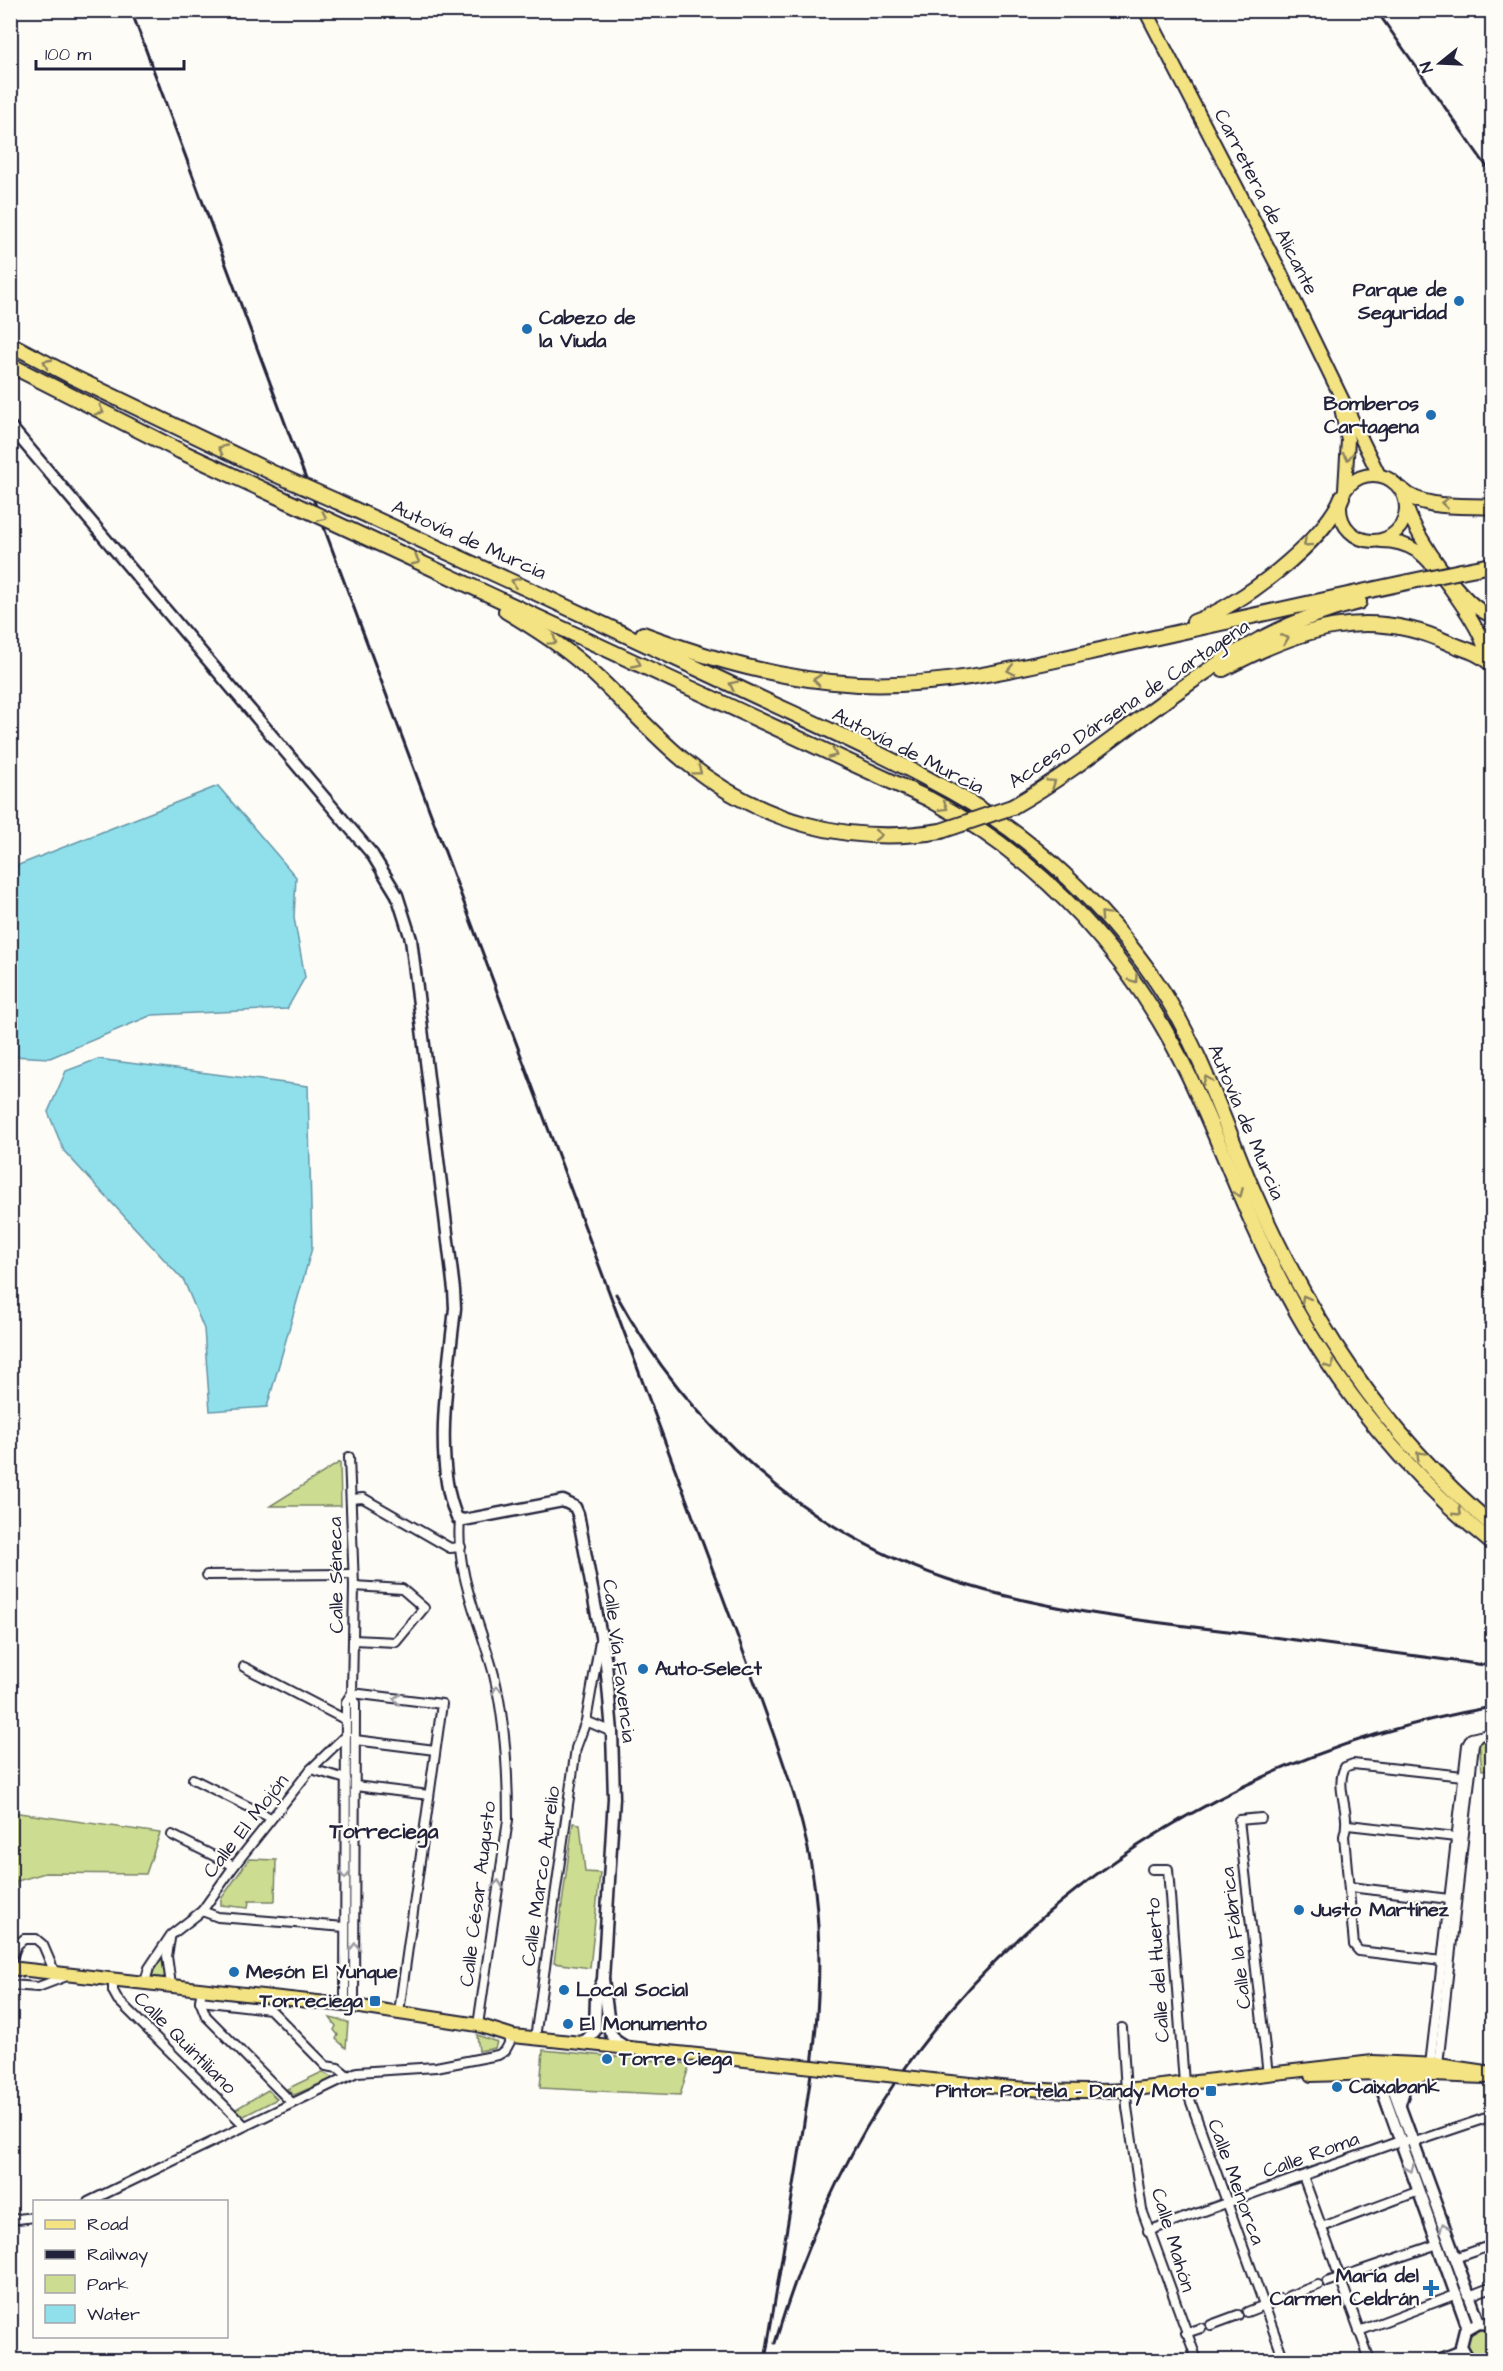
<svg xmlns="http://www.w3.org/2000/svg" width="1503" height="2371" font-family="'Architects Daughter',sans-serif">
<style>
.green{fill:#ccdd91;stroke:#778066;stroke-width:1.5}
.water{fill:#90e0ec;stroke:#6494a5;stroke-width:1.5}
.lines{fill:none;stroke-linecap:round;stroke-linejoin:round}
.street-casing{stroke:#22223b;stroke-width:12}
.secondary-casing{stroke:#22223b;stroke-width:15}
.primary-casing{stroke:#22223b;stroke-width:16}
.highway-casing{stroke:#22223b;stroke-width:18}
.street{stroke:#fdfcf7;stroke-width:8}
.secondary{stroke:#fdfcf7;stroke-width:10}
.primary{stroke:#f4e382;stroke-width:12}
.highway{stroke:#f4e382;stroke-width:14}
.rail{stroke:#22223b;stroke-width:3}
.primary-bridge-casing{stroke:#22223b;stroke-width:16;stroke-linecap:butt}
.highway-bridge-casing{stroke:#22223b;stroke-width:18;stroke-linecap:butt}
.primary-bridge{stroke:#f4e382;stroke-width:12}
.highway-bridge{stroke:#f4e382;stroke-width:14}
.oneway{stroke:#8b825e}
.oneway2{stroke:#9a9aa2}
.poi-dot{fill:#1f6fb2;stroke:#fdfcf7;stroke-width:2}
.labels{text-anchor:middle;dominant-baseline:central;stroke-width:4.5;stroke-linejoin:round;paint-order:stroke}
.street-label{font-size:20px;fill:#22223b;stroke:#fdfcf7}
.poi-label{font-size:20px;font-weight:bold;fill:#22223b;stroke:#fdfcf7;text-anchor:start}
.neighbourhood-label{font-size:21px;font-weight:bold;fill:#22223b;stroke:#fdfcf7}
</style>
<rect width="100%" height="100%" fill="#fdfcf7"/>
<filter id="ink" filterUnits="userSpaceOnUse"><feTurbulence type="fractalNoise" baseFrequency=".0167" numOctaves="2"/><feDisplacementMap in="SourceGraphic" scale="12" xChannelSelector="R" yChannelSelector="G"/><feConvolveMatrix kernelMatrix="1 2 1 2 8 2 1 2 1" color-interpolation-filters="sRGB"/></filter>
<g filter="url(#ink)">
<g class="green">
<polygon points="340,1462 341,1506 270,1506"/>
<polygon points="1492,1740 1492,1769 1482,1770 1479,1742"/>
<polygon points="11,1812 12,1812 160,1833 146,1874 45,1873 17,1881 11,1917"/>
<polygon points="573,1823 580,1824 585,1872 600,1873 590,1968 554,1963"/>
<polygon points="249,1859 276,1860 275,1901 249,1901 248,1908 221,1905 221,1899"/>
<polygon points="159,1957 163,1958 167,1974 162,1978 152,1976 152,1972"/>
<polygon points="330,2018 348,2022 346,2048 336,2039 338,2035 334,2030 336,2026"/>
<polygon points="477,2035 497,2042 495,2048 479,2051"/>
<polygon points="543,2050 690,2064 680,2095 540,2088"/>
<polygon points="322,2072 334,2078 294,2095 287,2089"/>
<polygon points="268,2090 277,2099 242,2117 236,2109"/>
<polygon points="1483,2328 1492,2332 1492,2356 1483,2360 1472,2355 1467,2344 1472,2333"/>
</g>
<g class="water">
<polygon points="218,786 296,877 294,918 305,977 287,1009 152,1015 50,1058 11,1056 11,868"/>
<polygon points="98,1059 308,1086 312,1248 267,1407 210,1411 204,1329 184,1281 64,1151 48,1112 66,1071"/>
</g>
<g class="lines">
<g class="street-casing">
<g id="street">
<polyline points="349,1457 354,1586 352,1693 355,1703 354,2006"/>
<polyline points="351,1499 363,1498 450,1548 461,1547"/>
<path d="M460 1520C455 1574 481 1624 494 1675 505 1721 508 1772 508 1820L478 2025"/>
<polyline points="207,1575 353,1574"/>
<polyline points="353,1640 396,1642 424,1608 402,1589 354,1586"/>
<polyline points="600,1641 586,1721 612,1732"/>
<polyline points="244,1667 346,1720"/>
<polyline points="352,1693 442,1704 399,2012"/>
<polyline points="355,1740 435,1750"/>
<polyline points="311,1769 346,1779"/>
<polyline points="193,1779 271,1818"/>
<polyline points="355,1786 429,1795"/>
<polyline points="1261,1818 1239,1820 1268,2075"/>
<polyline points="1348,1825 1456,1837"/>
<polyline points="172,1835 234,1866"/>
<polyline points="1152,1869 1168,1869 1184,2083 1284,2360"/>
<polyline points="1350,1887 1449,1899"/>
<polyline points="202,1911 218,1917 345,1927"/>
<polyline points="170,1939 167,1956 171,1985"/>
<path d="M1442 1961 1359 1951 1354 1945 1344 1836C1352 1813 1334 1788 1345 1767L1353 1764 1463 1776"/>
<polyline points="10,1963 17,1945 24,1939 36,1939 43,1945 55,1973"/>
<polyline points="113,1979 113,1991 118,2000 244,2125"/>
<polyline points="145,1982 149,1968 171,1935 202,1911 234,1866 311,1769 346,1735"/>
<polyline points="10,1985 38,1987 67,1976"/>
<polyline points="202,1989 200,2001 206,2016 292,2103"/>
<polyline points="200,2001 270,2009 326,2066 338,2068 348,2076"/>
<polyline points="345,2005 346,1702 352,1693"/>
<polyline points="1122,2028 1127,2107 1142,2210 1197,2360"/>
<polyline points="535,2038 576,1748 586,1721"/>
<polyline points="1430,2065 1467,1745 1471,1738 1492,1733"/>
<polyline points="1438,2065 1474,1744 1478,1737"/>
<polyline points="1303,2176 1370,2360"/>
<polyline points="88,2202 357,2072 436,2067 498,2055 505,2051 513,2036"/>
<polyline points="10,2220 34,2217"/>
<polyline points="1322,2227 1419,2191"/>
<polyline points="1148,2231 1400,2141 1418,2141 1486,2118"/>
<polyline points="1455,2258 1492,2245"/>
<polyline points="1327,2282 1438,2244"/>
<polyline points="1289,2296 1318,2285"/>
<polyline points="1469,2296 1492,2287"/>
<polyline points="1247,2312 1280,2299"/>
<polyline points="1211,2325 1238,2315"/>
<polyline points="1359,2331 1457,2294"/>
<polyline points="1186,2333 1201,2328"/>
</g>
</g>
<g class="secondary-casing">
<g id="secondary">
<path d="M10 426 372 854 397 895 411 939 454 1290 455 1308C449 1367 432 1462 457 1518L464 1520 563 1501 575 1507 578 1514 606 1663 612 1732 614 1798 603 1979 610 2032 616 2041 627 2048"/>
<polyline points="580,2042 586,2040 595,2031 596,1997 603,1980"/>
<polyline points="1379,2073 1379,2081 1468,2328"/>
<polyline points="1385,2073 1389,2077 1479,2322"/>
<polyline points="1400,2104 1405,2087 1423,2075"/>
<polyline points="1439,2360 1462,2351"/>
<polyline points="1469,2360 1461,2346 1465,2330 1479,2322 1492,2323"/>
</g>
</g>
<g class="primary-casing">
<g id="primary">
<polyline points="1145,10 1278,267 1379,475"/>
<polyline points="1341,408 1348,440 1345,489"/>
<circle cx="1373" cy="508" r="33"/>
<path d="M1407 508C1416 537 1463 607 1492 616"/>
<path d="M1381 541C1394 541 1406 544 1417 551 1435 563 1481 628 1485 650"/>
<polyline points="1485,649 1486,639 1492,628"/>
<polyline points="10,1968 354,2006 478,2025 513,2036 794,2065"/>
<polyline points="1311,2075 1379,2073 1485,2077"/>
<path d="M915 2078C985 2086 1055 2094 1126 2090L1373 2062 1438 2065 1492 2073"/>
</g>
</g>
<g class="highway-casing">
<g id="highway">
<polyline points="10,344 73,377 275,474"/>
<polyline points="10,365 180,451 283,499"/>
<path d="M1402 490C1422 510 1465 505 1492 507"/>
<path d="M336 501C466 560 595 620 724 681 799 717 877 750 950 791 1032 836 1103 904 1156 981 1198 1043 1222 1117 1251 1186 1308 1317 1382 1432 1492 1525"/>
<path d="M363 536 929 799C1045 860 1133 959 1189 1076 1223 1148 1249 1224 1287 1294 1337 1388 1409 1476 1492 1543"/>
<polyline points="1461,571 1492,565"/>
<path d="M506 611C533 627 560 644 584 665 620 696 650 733 686 762 760 822 848 846 941 831"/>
<path d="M1194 622C1239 607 1325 541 1342 497"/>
<path d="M643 634C713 660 782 680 858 684 945 688 1029 666 1113 647 1217 624 1322 600 1427 578"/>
<path d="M1223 669C1298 629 1367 605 1449 643 1463 649 1479 652 1490 663"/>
<path d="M1012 807C1131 739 1220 634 1359 602"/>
</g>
</g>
<use href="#street" class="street"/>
<use href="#secondary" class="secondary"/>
<use href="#primary" class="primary"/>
<use href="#highway" class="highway"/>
<g class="rail">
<path d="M131 10 759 1694C782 1758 807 1823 815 1891 826 1984 812 2076 797 2167 786 2232 776 2296 765 2360"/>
<polyline points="1376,10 1492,174"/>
<path d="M616 1294C688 1425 804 1531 947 1579 1037 1609 1134 1620 1228 1631 1316 1643 1404 1654 1492 1666"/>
<path d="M775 2343C803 2250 841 2161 896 2081 1033 1880 1255 1748 1492 1707"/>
</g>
<g class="primary-bridge-casing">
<polyline id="primary-bridge" points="794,2065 915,2078"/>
</g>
<g class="highway-bridge-casing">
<g id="highway-bridge">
<polyline points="275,474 336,501"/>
<polyline points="283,499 363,536"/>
<polyline points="1427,578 1461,571"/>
<polyline points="941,831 1012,807"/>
</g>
</g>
<use href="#primary-bridge" class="primary-bridge"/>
<use href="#highway-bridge" class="highway-bridge"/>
</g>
<defs><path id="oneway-chevron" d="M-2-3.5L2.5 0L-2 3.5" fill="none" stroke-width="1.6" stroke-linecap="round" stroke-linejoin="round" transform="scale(1.5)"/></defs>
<g class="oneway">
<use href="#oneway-chevron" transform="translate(47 363) rotate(-152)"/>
<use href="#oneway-chevron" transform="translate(100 411) rotate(27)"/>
<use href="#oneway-chevron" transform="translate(222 449) rotate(-155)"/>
<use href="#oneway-chevron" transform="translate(1348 456) rotate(91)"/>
<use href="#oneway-chevron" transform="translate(1445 503) rotate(-175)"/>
<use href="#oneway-chevron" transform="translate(323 517) rotate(25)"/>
<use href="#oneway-chevron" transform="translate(1307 543) rotate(138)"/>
<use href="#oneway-chevron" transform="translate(416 561) rotate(25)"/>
<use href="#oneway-chevron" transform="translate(515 582) rotate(-156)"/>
<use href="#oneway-chevron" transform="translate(1285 639) rotate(-21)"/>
<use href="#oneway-chevron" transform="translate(553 641) rotate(35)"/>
<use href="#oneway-chevron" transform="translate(637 663) rotate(25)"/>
<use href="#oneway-chevron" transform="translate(1011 670) rotate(169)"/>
<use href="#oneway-chevron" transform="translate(817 680) rotate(-174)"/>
<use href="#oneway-chevron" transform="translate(733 685) rotate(-154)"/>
<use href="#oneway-chevron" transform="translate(833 754) rotate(25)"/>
<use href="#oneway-chevron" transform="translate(698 771) rotate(37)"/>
<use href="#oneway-chevron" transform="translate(1052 783) rotate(-34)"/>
<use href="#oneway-chevron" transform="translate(944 807) rotate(30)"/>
<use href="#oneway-chevron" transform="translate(878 835) rotate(1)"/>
<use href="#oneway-chevron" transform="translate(1104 915) rotate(-133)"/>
<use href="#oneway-chevron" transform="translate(1134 979) rotate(55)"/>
<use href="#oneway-chevron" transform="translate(1207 1080) rotate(-113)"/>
<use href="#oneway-chevron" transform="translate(1239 1193) rotate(67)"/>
<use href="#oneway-chevron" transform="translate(1305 1299) rotate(-119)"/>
<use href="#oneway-chevron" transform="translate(1330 1365) rotate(56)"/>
<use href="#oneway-chevron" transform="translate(1420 1455) rotate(-133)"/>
<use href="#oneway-chevron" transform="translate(1458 1512) rotate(43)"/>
</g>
<g class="oneway2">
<use href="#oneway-chevron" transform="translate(497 1690) rotate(-101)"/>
<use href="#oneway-chevron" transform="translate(397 1699) rotate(-173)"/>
<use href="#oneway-chevron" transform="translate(345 1875) rotate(90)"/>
<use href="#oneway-chevron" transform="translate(498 1884) rotate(-82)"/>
<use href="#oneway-chevron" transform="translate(355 1947) rotate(-90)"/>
<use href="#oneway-chevron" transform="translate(1410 2168) rotate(70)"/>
<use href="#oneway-chevron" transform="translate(1444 2227) rotate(-110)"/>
</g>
</g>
<g class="poi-dot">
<circle cx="1459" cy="301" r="6"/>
<circle cx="527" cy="329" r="6"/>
<circle cx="1431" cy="415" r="6"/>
<circle cx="643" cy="1669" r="6"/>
<circle cx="1299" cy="1910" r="6"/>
<circle cx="234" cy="1972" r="6"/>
<circle cx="564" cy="1990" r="6"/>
<rect x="369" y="1995" width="12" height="12" rx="3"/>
<circle cx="568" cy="2024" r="6"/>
<circle cx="607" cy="2059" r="6"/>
<circle cx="1337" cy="2087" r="6"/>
<rect x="1205" y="2085" width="12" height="12" rx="3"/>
<path d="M1428 2279h6v6h6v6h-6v6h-6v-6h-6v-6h6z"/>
</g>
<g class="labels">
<g class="street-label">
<text transform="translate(1266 202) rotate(63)">Carretera de Alicante</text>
<text transform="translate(469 540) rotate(24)">Autovía de Murcia</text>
<text transform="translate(1129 704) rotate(-34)">Acceso Dársena de Cartagena</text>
<text transform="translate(908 751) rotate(27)">Autovía de Murcia</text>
<text transform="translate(1246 1122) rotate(67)">Autovía de Murcia</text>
<text transform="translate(336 1575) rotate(-91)">Calle Séneca</text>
<text transform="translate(619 1661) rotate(83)">Calle Vía Favencia</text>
<text transform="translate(246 1826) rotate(-52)">Calle El Mojón</text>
<text transform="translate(541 1876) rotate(-82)">Calle Marco Aurelio</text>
<text transform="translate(478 1894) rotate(-83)">Calle César Augusto</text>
<text transform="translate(1236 1938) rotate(-97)">Calle la Fábrica</text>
<text transform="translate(1158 1970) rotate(-94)">Calle del Huerto</text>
<text transform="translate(185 2043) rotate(45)">Calle Quintiliano</text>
<text transform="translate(1311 2155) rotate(-20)">Calle Roma</text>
<text transform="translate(1236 2182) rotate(70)">Calle Menorca</text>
<text transform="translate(1173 2240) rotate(73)">Calle Mahón</text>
</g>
<g class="poi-label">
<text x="1447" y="290" text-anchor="end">Parque de<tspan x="1447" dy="23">Seguridad</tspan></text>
<text x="539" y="318">Cabezo de<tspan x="539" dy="23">la Viuda</tspan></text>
<text x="1419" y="404" text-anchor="end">Bomberos<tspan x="1419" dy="23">Cartagena</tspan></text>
<text x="655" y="1669">Auto-Select</text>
<text x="1311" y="1910">Justo Martínez</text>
<text x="246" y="1972">Mesón El Yunque</text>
<text x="576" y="1990">Local Social</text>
<text x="363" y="2001" text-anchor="end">Torreciega</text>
<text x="580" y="2024">El Monumento</text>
<text x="619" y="2059">Torre Ciega</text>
<text x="1349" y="2087">Caixabank</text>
<text x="1199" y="2091" text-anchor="end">Pintor Portela - Dandy Moto</text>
<text x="1419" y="2276" text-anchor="end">María del<tspan x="1419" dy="23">Carmen Celdrán</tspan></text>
</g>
<g class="neighbourhood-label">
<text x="384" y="1831">Torreciega</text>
</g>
</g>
<rect width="1503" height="2371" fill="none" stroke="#fdfcf7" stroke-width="36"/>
<rect x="18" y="18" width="1467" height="2335" fill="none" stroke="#22223b" stroke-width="2" filter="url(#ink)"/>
<rect x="33" y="2200" width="195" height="138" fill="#fdfcf7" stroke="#a5a5ac" stroke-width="1.5"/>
<rect x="45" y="2220" width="30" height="9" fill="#f4e382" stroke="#a5a5ac" stroke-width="1.5"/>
<text x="87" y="2230" font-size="18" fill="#22223b">Road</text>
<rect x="45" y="2250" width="30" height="9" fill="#22223b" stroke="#a5a5ac" stroke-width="1.5"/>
<text x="87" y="2260" font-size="18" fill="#22223b">Railway</text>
<rect x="45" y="2275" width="30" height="18" fill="#ccdd91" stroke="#a5a5ac" stroke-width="1.5"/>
<text x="87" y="2290" font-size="18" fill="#22223b">Park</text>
<rect x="45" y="2305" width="30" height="18" fill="#90e0ec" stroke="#a5a5ac" stroke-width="1.5"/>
<text x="87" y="2320" font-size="18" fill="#22223b">Water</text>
<g transform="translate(1440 63) rotate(252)" stroke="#fdfcf7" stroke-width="4.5" paint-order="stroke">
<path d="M0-4.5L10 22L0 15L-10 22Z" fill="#22223b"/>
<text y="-9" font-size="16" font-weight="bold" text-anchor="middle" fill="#22223b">N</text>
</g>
<path d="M36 60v9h148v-9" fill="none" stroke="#22223b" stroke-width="3"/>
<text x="45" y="60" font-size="18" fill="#22223b" stroke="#fdfcf7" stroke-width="4.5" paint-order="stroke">100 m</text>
</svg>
